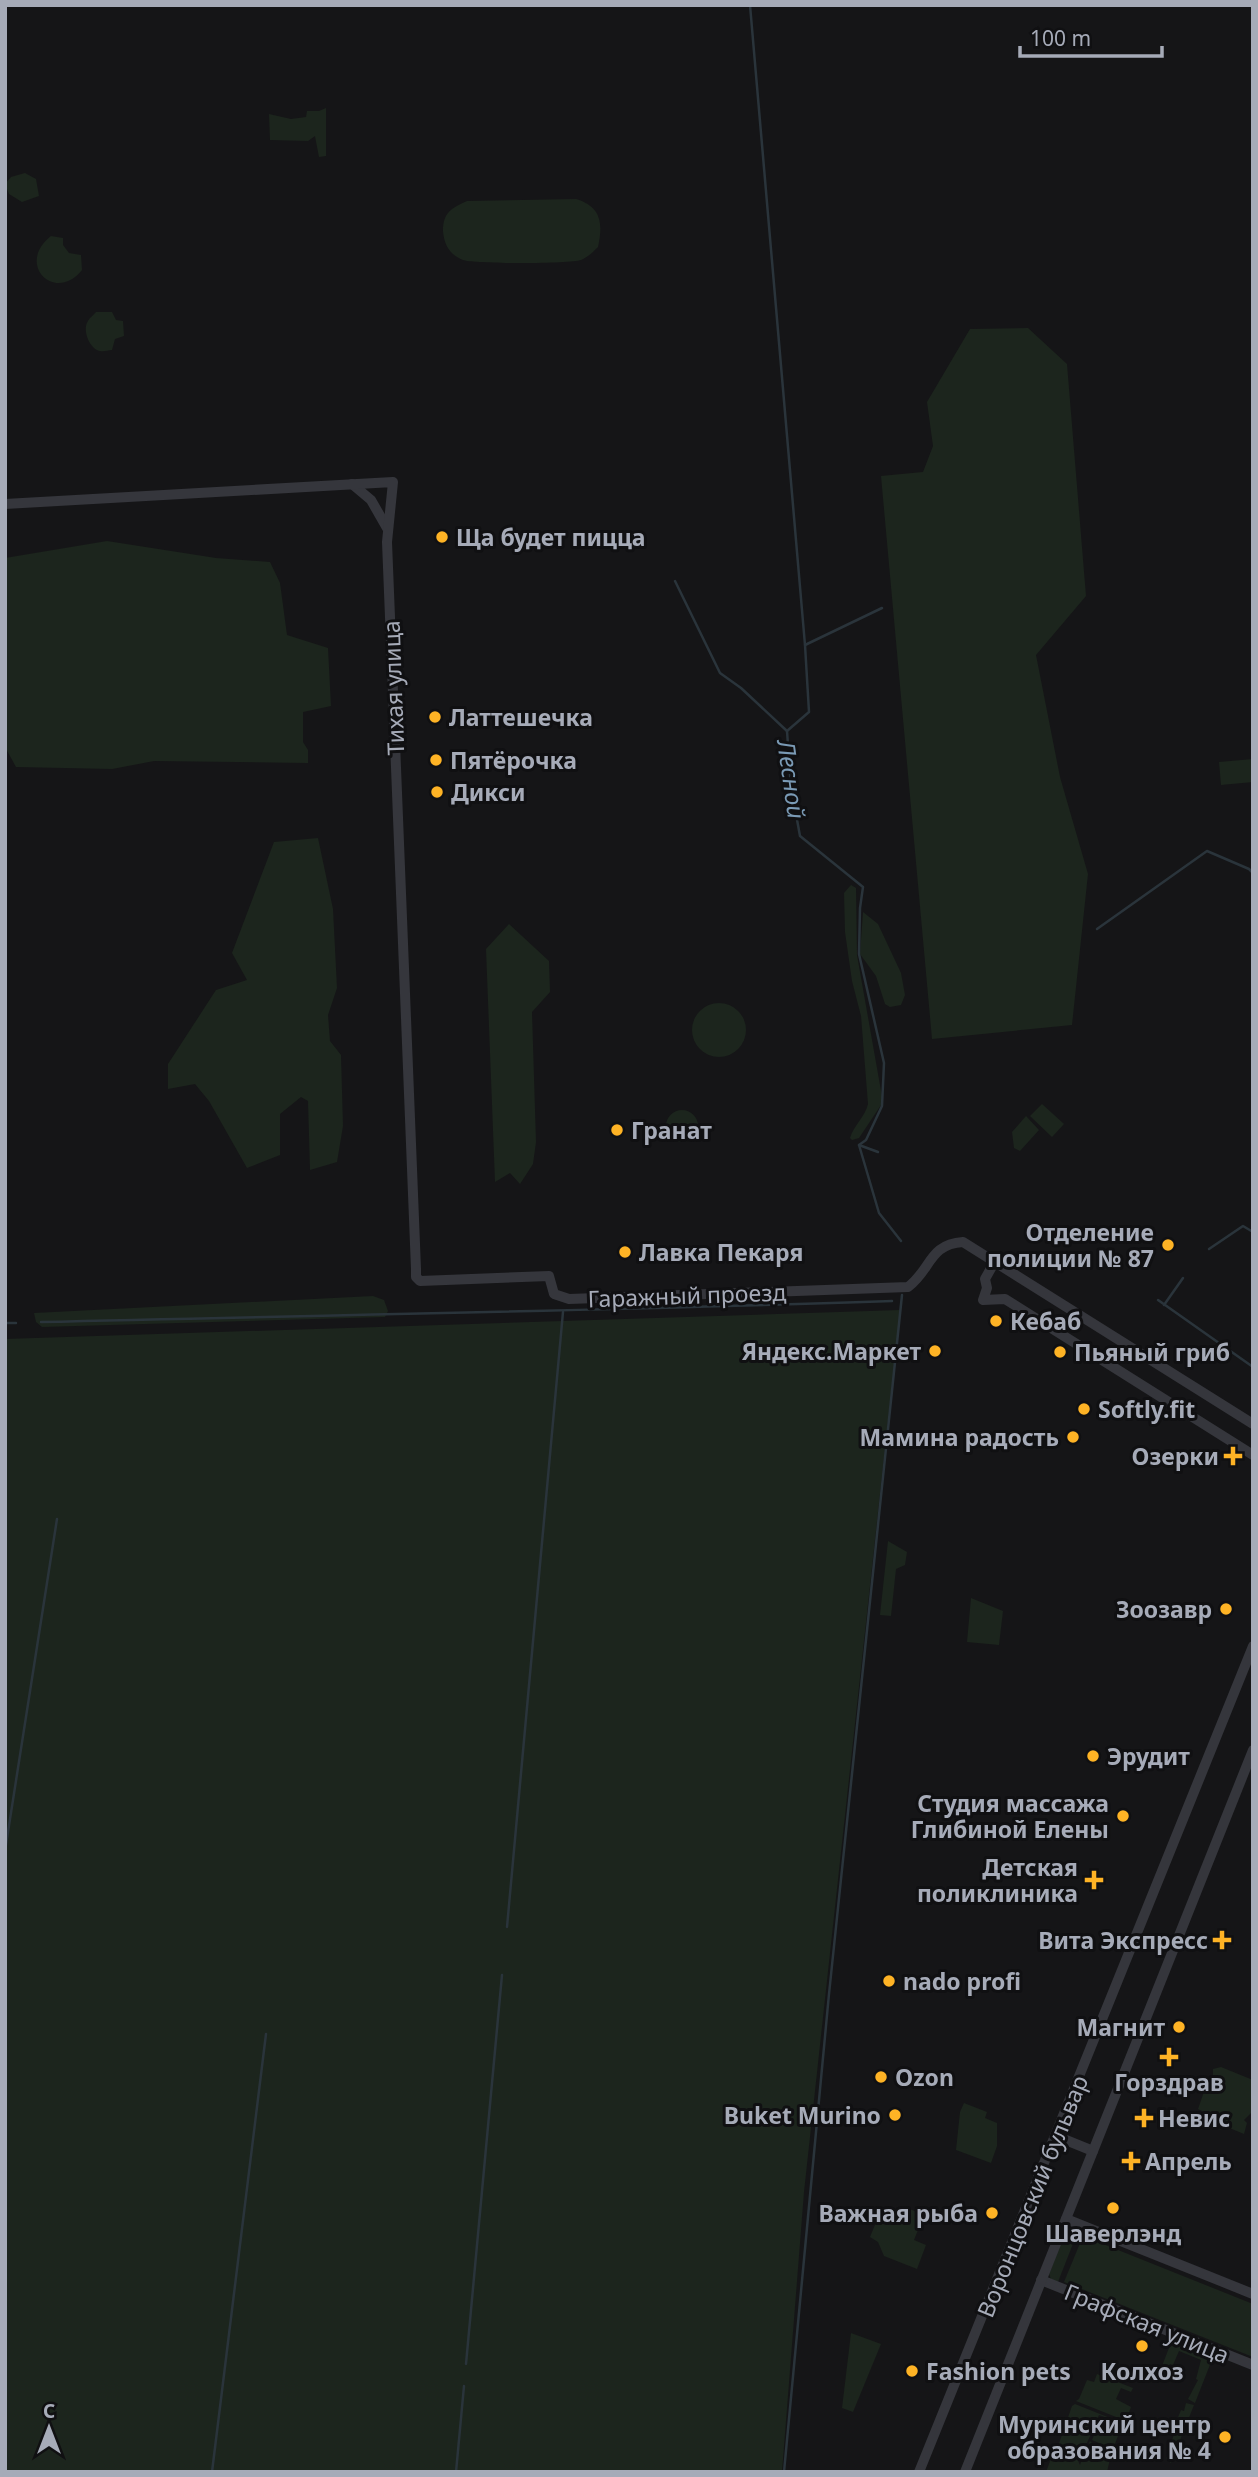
<svg xmlns="http://www.w3.org/2000/svg" width="1258" height="2477" font-family="'Noto Sans',sans-serif">
<style>
.green{fill:#1c251d}
.lines{fill:none;stroke-linecap:round;stroke-linejoin:round}
.stream{stroke:#2a343b;stroke-width:2.5}
.minor{stroke:#35363c;stroke-width:10}
.poi-dot{fill:#feb325;stroke:#101012;stroke-width:2.5}
.labels{text-anchor:middle;dominant-baseline:central;stroke-width:6;stroke-linejoin:round;paint-order:stroke}
.poi-label{font-size:23px;font-weight:bold;fill:#a6abb8;stroke:#101012;text-anchor:start}
.street-label{font-size:23px;fill:#a6abb8;stroke:#101012}
.water-label{font-size:24px;font-style:italic;fill:#7a9ab5;stroke:#101012}
</style>
<rect width="100%" height="100%" fill="#151517"/>
<g class="green">
<polygon points="326,108 326,156 319,157 315,136 308,141 270,140 269,114 291,119 306,117 307,111 319,111"/>
<polygon points="25,173 36,179 39,196 22,202 9,194 5,184 11,177"/>
<path d="M576 199C602 207 603 224 598 247 593 252 588 257 581 260 570 264 473 264 463 260 450 255 444 245 443 231 443 212 452 208 467 201Z"/>
<path d="M51 236 63 238V245L69 253 81 255 82 270C55 304 15 264 51 236Z"/>
<path d="M96 312H112L116 320 123 321 124 336 115 339 112 350C108 350 104 352 100 351 89 349 82 329 88 321 90 317 94 315 96 312Z"/>
<polygon points="1028,328 1067,364 1086,596 1036,655 1060,777 1088,874 1072,1025 932,1039 881,476 923,472 933,446 927,402 970,329"/>
<polygon points="107,541 216,558 270,562 280,583 287,635 328,648 331,706 303,712 303,742 308,750 308,763 154,761 112,769 16,767 5,747 5,558"/>
<polygon points="1253,759 1253,782 1221,785 1219,762"/>
<polygon points="318,838 333,909 337,988 328,1015 330,1041 341,1055 343,1126 337,1162 310,1170 308,1101 301,1097 280,1114 280,1155 247,1168 209,1101 195,1084 168,1089 168,1064 216,990 247,980 232,953 274,842"/>
<path d="M851 885 856 888 857 955 883 1102 859 1138 852 1140 850 1138C854 1125 865 1117 868 1104L861 1016 852 981 845 932 844 893Z"/>
<polygon points="863,912 878,924 901,973 905,995 901,1005 890,1007 885,1004 876,976 860,954"/>
<polygon points="509,924 549,961 550,992 532,1012 536,1142 533,1164 520,1184 510,1173 495,1182 486,949"/>
<circle cx="719" cy="1030" r="27"/>
<polygon points="1042,1104 1064,1124 1052,1137 1030,1116"/>
<circle cx="682" cy="1126" r="16"/>
<polygon points="1026,1116 1039,1130 1020,1151 1014,1148 1012,1132"/>
<polygon points="373,1296 384,1300 388,1311 385,1317 42,1327 36,1322 34,1313"/>
<polygon points="900,1310 804,2192 782,2472 5,2472 5,1339"/>
<polygon points="888,1541 907,1552 905,1565 896,1569 891,1616 880,1615"/>
<polygon points="971,1598 1003,1611 999,1645 967,1642"/>
<polygon points="1221,2067 1253,2080 1253,2111 1244,2120 1247,2123 1244,2134 1222,2125 1220,2120 1198,2109 1207,2083 1213,2078 1213,2069"/>
<polygon points="964,2103 987,2112 985,2118 997,2123 997,2146 991,2163 956,2150 960,2112"/>
<path d="M905 2207 924 2215 914 2240 926 2245 917 2269 884 2256 878 2242 870 2237 879 2215C890 2217 897 2216 905 2207Z"/>
<polygon points="1073,2229 1078,2231 1058,2282 1051,2279 1049,2274 1066,2231"/>
<polygon points="1083,2236 1253,2304 1253,2357 1064,2282"/>
<polygon points="851,2333 881,2344 853,2412 842,2408"/>
<polygon points="1172,2340 1213,2357 1195,2403 1188,2399 1198,2380 1196,2379 1201,2360 1179,2351 1173,2365 1170,2364 1167,2368 1162,2366"/>
<polygon points="1097,2374 1133,2388 1131,2392 1121,2388 1116,2399 1131,2407 1126,2421 1076,2401 1079,2399 1087,2380 1094,2382"/>
<polygon points="1186,2403 1194,2405 1171,2463 1166,2459 1174,2434 1172,2432 1181,2410 1184,2411"/>
<polygon points="1075,2404 1125,2424 1099,2415 1087,2443 1072,2448 1080,2465 1081,2462 1087,2462 1093,2457 1096,2458 1092,2447 1089,2443 1090,2441 1096,2447 1115,2454 1112,2460 1110,2459 1107,2472 1046,2472 1055,2448 1057,2449 1072,2406"/>
<polygon points="1100,2420 1121,2428 1113,2449 1092,2440"/>
</g>
<g class="lines">
<g class="stream">
<polyline points="750,5 805,645 809,712 787,731"/>
<polyline points="675,581 720,673 741,688 787,731 791,787 800,836 863,887 860,908 859,954 884,1063 882,1106 866,1140 859,1145 879,1213 901,1241"/>
<polyline points="805,645 882,608"/>
<polyline points="1097,929 1207,851 1249,869 1253,873"/>
<polyline points="859,1145 878,1152"/>
<polyline points="1209,1249 1243,1226 1253,1232"/>
<polyline points="1158,1300 1253,1367"/>
<polyline points="1164,1305 1183,1278"/>
<path d="M41 1322C325 1315 609 1311 892 1301"/>
<polyline points="5,1323 16,1323"/>
<polyline points="5,1851 57,1519"/>
<polyline points="507,1927 563,1312"/>
<polyline points="466,2364 502,1975"/>
<polyline points="212,2472 266,2034"/>
<polyline points="456,2472 464,2386"/>
<polyline points="784,2472 829,1994 902,1295"/>
</g>
<g class="minor">
<polyline points="352,484 371,500 387,528"/>
<path d="M5 504 393 482 387 542 416 1269V1277L420 1281 549 1276 554 1294 569 1299 908 1287C931 1270 929 1244 963 1242L1253 1424"/>
<polyline points="994,1263 985,1279 987,1288 983,1300 1005,1299 1253,1455"/>
<polyline points="1056,2136 1093,2151"/>
<polyline points="1066,2219 1253,2294"/>
<polyline points="1041,2280 1253,2365"/>
<polyline points="919,2472 1253,1646"/>
<polyline points="965,2472 1253,1750"/>
</g>
</g>
<g class="poi-dot">
<circle cx="442" cy="537" r="7"/>
<circle cx="435" cy="717" r="7"/>
<circle cx="436" cy="760" r="7"/>
<circle cx="437" cy="792" r="7"/>
<circle cx="617" cy="1130" r="7"/>
<circle cx="1168" cy="1245" r="7"/>
<circle cx="625" cy="1252" r="7"/>
<circle cx="996" cy="1321" r="7"/>
<circle cx="935" cy="1351" r="7"/>
<circle cx="1060" cy="1352" r="7"/>
<circle cx="1084" cy="1409" r="7"/>
<circle cx="1073" cy="1437" r="7"/>
<path d="M1229.5 1445.5h7v7h7v7h-7v7h-7v-7h-7v-7h7z"/>
<circle cx="1226" cy="1609" r="7"/>
<circle cx="1093" cy="1756" r="7"/>
<circle cx="1123" cy="1816" r="7"/>
<path d="M1090.5 1869.5h7v7h7v7h-7v7h-7v-7h-7v-7h7z"/>
<path d="M1218.5 1929.5h7v7h7v7h-7v7h-7v-7h-7v-7h7z"/>
<circle cx="889" cy="1981" r="7"/>
<circle cx="1179" cy="2027" r="7"/>
<path d="M1165.5 2046.5h7v7h7v7h-7v7h-7v-7h-7v-7h7z"/>
<circle cx="881" cy="2077" r="7"/>
<circle cx="895" cy="2115" r="7"/>
<path d="M1140.5 2107.5h7v7h7v7h-7v7h-7v-7h-7v-7h7z"/>
<path d="M1127.5 2150.5h7v7h7v7h-7v7h-7v-7h-7v-7h7z"/>
<circle cx="1113" cy="2208" r="7"/>
<circle cx="992" cy="2213" r="7"/>
<circle cx="1142" cy="2346" r="7"/>
<circle cx="912" cy="2371" r="7"/>
<circle cx="1225" cy="2437" r="7"/>
</g>
<g class="labels">
<g class="poi-label">
<text x="456" y="537">Ща будет пицца</text>
<text x="449" y="717">Латтешечка</text>
<text x="450" y="760">Пятёрочка</text>
<text x="451" y="792">Дикси</text>
<text x="631" y="1130">Гранат</text>
<text x="1154" y="1232" text-anchor="end">Отделение<tspan x="1154" dy="26">полиции № 87</tspan></text>
<text x="639" y="1252">Лавка Пекаря</text>
<text x="1010" y="1321">Кебаб</text>
<text x="921" y="1351" text-anchor="end">Яндекс.Маркет</text>
<text x="1074" y="1352">Пьяный гриб</text>
<text x="1098" y="1409">Softly.fit</text>
<text x="1059" y="1437" text-anchor="end">Мамина радость</text>
<text x="1219" y="1456" text-anchor="end">Озерки</text>
<text x="1212" y="1609" text-anchor="end">Зоозавр</text>
<text x="1107" y="1756">Эрудит</text>
<text x="1109" y="1803" text-anchor="end">Студия массажа<tspan x="1109" dy="26">Глибиной Елены</tspan></text>
<text x="1078" y="1867" text-anchor="end">Детская<tspan x="1078" dy="26">поликлиника</tspan></text>
<text x="1208" y="1940" text-anchor="end">Вита Экспресс</text>
<text x="903" y="1981">nado profi</text>
<text x="1165" y="2027" text-anchor="end">Магнит</text>
<text x="895" y="2077">Ozon</text>
<text x="1169" y="2082" text-anchor="middle">Горздрав</text>
<text x="881" y="2115" text-anchor="end">Buket Murino</text>
<text x="1158" y="2118">Невис</text>
<text x="1145" y="2161">Апрель</text>
<text x="978" y="2213" text-anchor="end">Важная рыба</text>
<text x="1113" y="2233" text-anchor="middle">Шаверлэнд</text>
<text x="926" y="2371">Fashion pets</text>
<text x="1142" y="2371" text-anchor="middle">Колхоз</text>
<text x="1211" y="2424" text-anchor="end">Муринский центр<tspan x="1211" dy="26">образования № 4</tspan></text>
</g>
<g class="street-label">
<text transform="translate(393 688) rotate(-92)">Тихая улица</text>
<text transform="translate(687 1295) rotate(-2)">Гаражный проезд</text>
<text transform="translate(1032 2196) rotate(-68)">Воронцовский бульвар</text>
<text transform="translate(1147 2323) rotate(22)">Графская улица</text>
</g>
<g class="water-label">
<text transform="translate(792 779) rotate(82)">Лесной</text>
</g>
</g>
<rect width="1258" height="2477" fill="none" stroke="#a6abb8" stroke-width="14"/>
<g transform="translate(49 2428)" stroke="#101012" stroke-width="5" paint-order="stroke">
<path d="M0-5L12 26L0 18L-12 26Z" fill="#a6abb8"/>
<text y="-10" font-size="19" font-weight="bold" text-anchor="middle" fill="#a6abb8">С</text>
</g>
<path d="M1020 46v10h142v-10" fill="none" stroke="#a6abb8" stroke-width="3.5"/>
<text x="1030" y="46" font-size="21" fill="#a6abb8" stroke="#101012" stroke-width="5" paint-order="stroke">100 m</text>
</svg>
